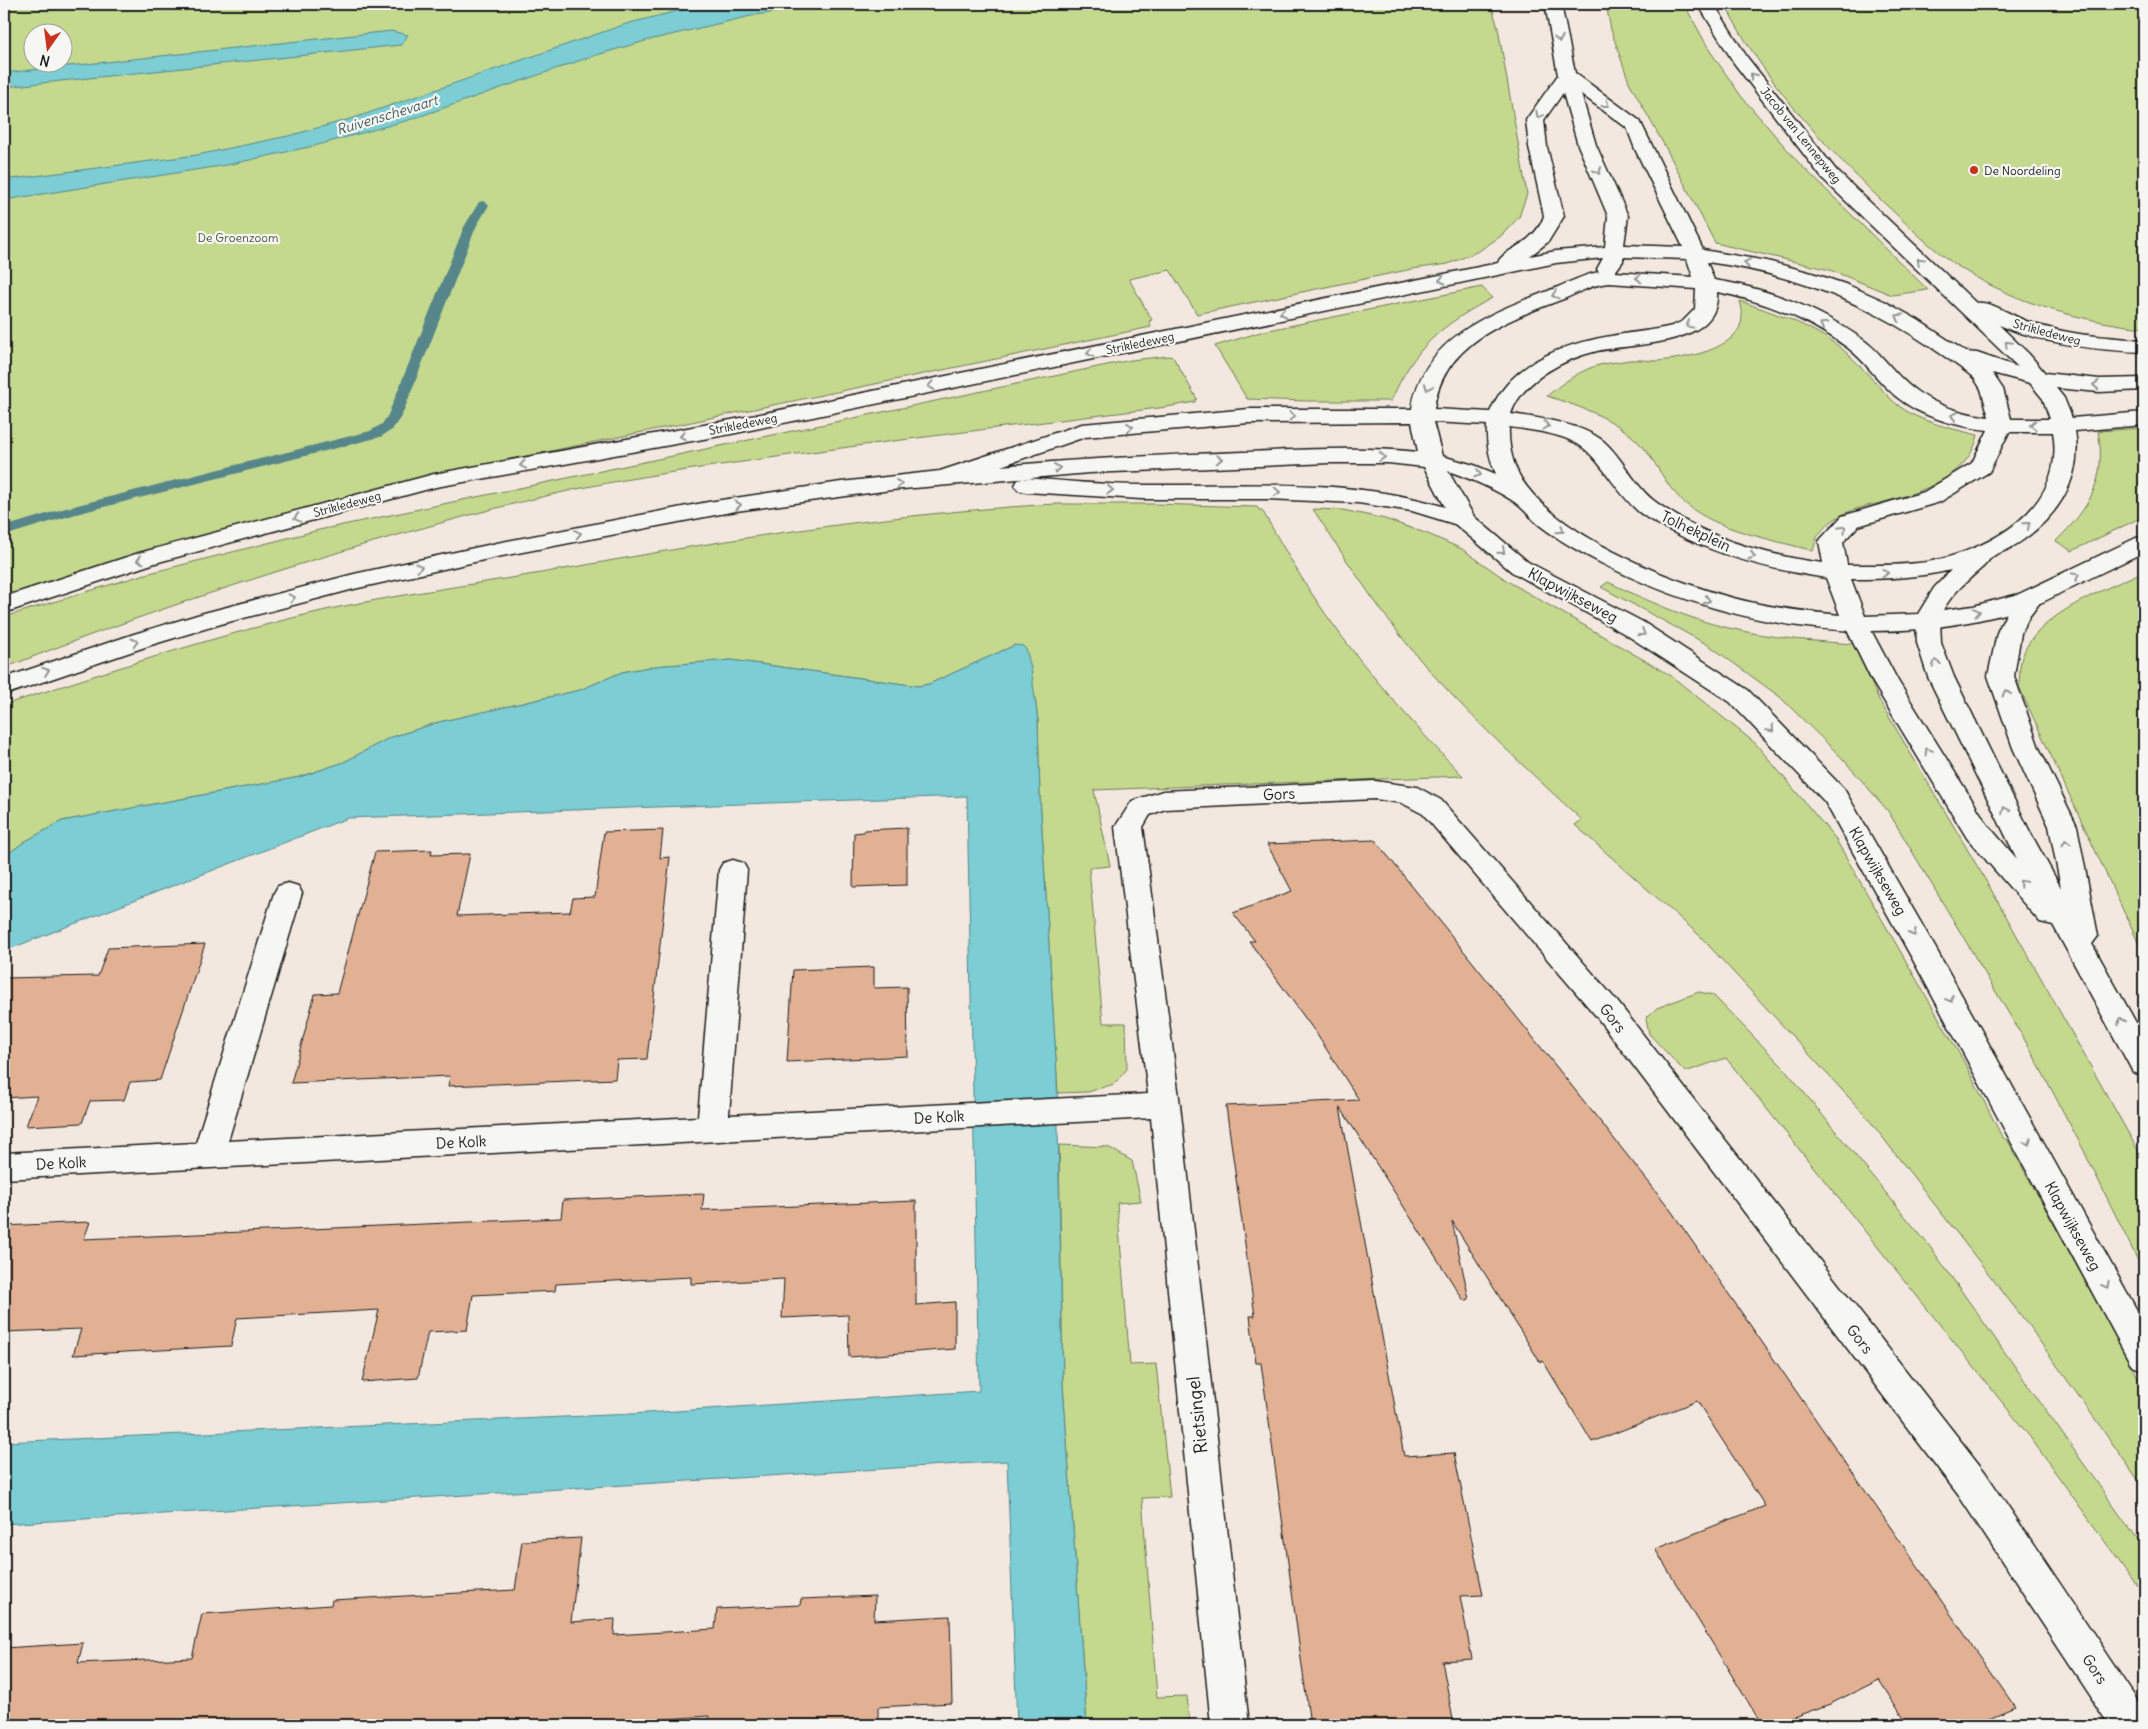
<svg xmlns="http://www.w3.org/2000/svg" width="2148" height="1729" font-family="Delius,sans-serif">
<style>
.green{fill:#c4d98e;stroke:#707a55;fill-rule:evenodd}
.water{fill:#7ccdd4;stroke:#56868a}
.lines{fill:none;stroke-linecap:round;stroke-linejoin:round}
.stream{fill:#56868a;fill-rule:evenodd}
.building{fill:#e2b194;stroke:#1c1c1c}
.minor-casing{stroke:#1c1c1c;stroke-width:3}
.secondary-casing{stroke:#1c1c1c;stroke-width:3}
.primary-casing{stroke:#1c1c1c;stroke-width:3}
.minor{fill:#f6f6f2;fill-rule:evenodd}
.secondary{fill:#f6f6f2;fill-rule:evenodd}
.primary{fill:#f6f6f2;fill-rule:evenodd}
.oneway{stroke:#949492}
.poi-dot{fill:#c8321e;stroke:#f6f6f2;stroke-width:2}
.labels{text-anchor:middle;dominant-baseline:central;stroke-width:4.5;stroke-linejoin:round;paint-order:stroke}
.far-street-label{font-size:12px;fill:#1c1c1c;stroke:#f6f6f2}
.far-poi-label{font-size:12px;fill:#1c1c1c;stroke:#f6f6f2;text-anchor:start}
.far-park-label{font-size:12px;fill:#4e553e;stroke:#f6f6f2}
.far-water-label{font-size:14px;font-style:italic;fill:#3e5a5c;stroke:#f6f6f2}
.street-label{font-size:15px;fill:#1c1c1c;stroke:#f6f6f2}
.near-street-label{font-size:18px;fill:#1c1c1c;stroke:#f6f6f2}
</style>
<rect width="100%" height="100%" fill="#f2e8df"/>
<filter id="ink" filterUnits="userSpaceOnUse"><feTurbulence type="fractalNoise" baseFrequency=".02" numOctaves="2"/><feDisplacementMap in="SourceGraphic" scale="10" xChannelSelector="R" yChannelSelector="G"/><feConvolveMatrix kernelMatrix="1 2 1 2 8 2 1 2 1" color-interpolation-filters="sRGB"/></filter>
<g filter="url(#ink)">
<g class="green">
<path d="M4 4H1491L1498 28 1527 194 1519 217 1501 236 1479 251 1448 264 1412 269 1197 314 1170 270 1129 279 1152 320 1149 321 1151 327 454 471 283 514 165 546 4 596ZM32 32H62V62H32Z"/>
<polygon points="1606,4 1684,4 1710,51 1741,96 1799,163 1928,290 1892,295 1830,270 1715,243 1668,152 1629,82 1611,30"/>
<path d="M1725 4H2144V328C2081 321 2017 304 1962 269 1932 250 1908 225 1882 201 1821 142 1763 80 1725 4Z"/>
<path d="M1482 287 1492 298C1442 325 1414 347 1391 401H1307L1247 399 1215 346 1264 331Z"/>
<path d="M1740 301C1774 313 1808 324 1837 345 1858 361 1873 381 1891 399 1913 421 1949 428 1978 435 1969 477 1921 492 1884 502 1859 508 1836 512 1820 533 1816 537 1815 545 1813 551 1776 540 1725 532 1694 510 1667 491 1664 474 1646 451 1622 420 1583 408 1547 396 1564 382 1581 369 1603 364 1612 363 1621 361 1630 360 1639 359 1648 361 1657 361 1682 359 1742 350 1742 316 1743 311 1741 306 1740 301Z"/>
<path d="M1169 356 1173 357 1197 399 1195 400V402L1167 407C1043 422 920 437 797 454 724 465 649 474 577 489 503 505 429 526 356 547 237 583 120 622 4 668V617L142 575 319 530 1131 360Z"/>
<path d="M2144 428V516L2072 551 2056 541C2090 508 2107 479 2098 431Z"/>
<path d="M1056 504H1154L1257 507 1259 510H1262C1277 536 1292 563 1308 588 1352 656 1407 718 1463 776L1094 790 1110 866 1089 868 1103 1023H1126L1127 1069 1114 1084 1088 1092 1058 1093 1040 797 1038 721 1035 698 1015 645 929 684 918 686 731 660 655 666 622 672 580 690 439 722 389 738 344 762 300 777 62 821 24 842 4 857V705C112 670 219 634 330 609 411 592 493 582 575 567 734 538 894 513 1056 504Z"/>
<path d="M1313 509 1343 510 1385 519 1428 534 1462 549 1509 582 1670 675 1755 743 1835 838 1967 1067 2002 1137 2008 1141 2144 1388V1488L2026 1322 1866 1116 1699 935 1575 825 1582 820C1533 775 1484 730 1438 680 1390 628 1352 569 1313 509Z"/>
<path d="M2144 571V955L2019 687C2020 678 2019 666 2022 657 2037 613 2106 590 2144 571Z"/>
<path d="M1608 582C1646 600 1687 619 1729 628 1770 638 1811 641 1854 644L1879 700 1989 886 2144 1161V1273L2083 1149 2030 1049 1888 811 1842 758 1780 697 1710 646 1601 587Z"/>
<polygon points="1699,992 1713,995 1784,1068 1931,1248 2144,1549 2144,1596 2030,1437 1726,1058 1685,1072 1649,1034 1646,1018 1657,1008"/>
<polygon points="1059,1145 1108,1147 1132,1161 1141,1201 1117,1203 1130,1365 1156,1364 1170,1497 1142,1498 1157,1697 1187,1696 1190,1725 1087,1725 1063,1385"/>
</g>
<g class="water">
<polygon points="716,4 831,4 755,15 649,40 593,56 409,120 318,145 227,165 4,200 4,180 197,155 288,136 354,118 626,24 689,8"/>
<polygon points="391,31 408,35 401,45 4,87 4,73"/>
<polygon points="1015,645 1023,646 1026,649 1031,668 1038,721 1040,797 1057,1075 1063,1385 1087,1725 1017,1725 1007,1461 4,1524 4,1442 631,1414 979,1391 967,796 348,818 4,951 4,857 24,842 62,821 300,777 344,762 389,738 439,722 580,690 622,672 655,666 731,660 918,686 929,684"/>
</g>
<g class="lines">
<polygon class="stream" points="483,201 489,205 476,227 402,415 392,430 380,437 76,514 4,536 4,527 66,508 370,431 382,424 388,415 464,227 479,202"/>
</g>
<g class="building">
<polygon points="907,828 907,885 853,887 854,833 864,832 864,830"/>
<polygon points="663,830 660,858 670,857 647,1059 617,1060 615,1079 448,1086 450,1076 291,1083 315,994 337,993 375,852 432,850 431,855 470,854 457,916 570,912 573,898 595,897 604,832"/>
<polygon points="1375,840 1667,1205 2015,1707 1972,1725 1908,1725 1879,1680 1830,1704 1771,1725 1762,1725 1655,1549 1765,1506 1697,1401 1592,1442 1543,1361 1540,1362 1452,1221 1469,1299 1464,1301 1340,1107 1404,1456 1454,1453 1483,1595 1460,1596 1472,1659 1442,1661 1454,1725 1310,1725 1261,1363 1256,1363 1250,1316 1255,1316 1226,1106 1359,1100 1316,1033 1249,941 1255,941 1233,913 1292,891 1267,844"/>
<polygon points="205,944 160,1080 130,1082 124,1100 90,1101 82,1123 26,1126 37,1096 4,1098 4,978 98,976 108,948"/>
<polygon points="874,967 874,988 907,987 908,1056 787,1062 793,970"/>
<polygon points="704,1194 702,1210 916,1201 916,1305 955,1302 955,1349 849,1357 848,1315 782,1318 784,1279 691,1284 691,1277 556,1284 555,1291 473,1295 467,1330 428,1332 418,1378 362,1382 379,1310 237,1318 231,1346 73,1355 81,1329 4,1332 4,1226 90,1222 84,1239 561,1218 563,1200"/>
<polygon points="581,1538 571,1622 615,1619 614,1635 715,1629 717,1609 800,1605 801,1599 875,1596 874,1620 950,1616 952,1703 878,1707 878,1725 708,1725 709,1716 605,1723 605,1725 4,1725 4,1648 83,1643 78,1663 192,1658 202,1614 331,1605 332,1600 515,1590 522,1541"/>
</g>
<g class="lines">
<g class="minor-casing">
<polygon id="minor" points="1375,781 1417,787 1441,800 1616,1000 1985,1472 2144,1709 2144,1725 2110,1725 1959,1496 1596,1016 1423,814 1402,803 1375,799 1165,809 1150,815 1143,827 1180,1105 1249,1725 1211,1725 1151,1118 4,1179 4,1153 196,1143 274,893 278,886 288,883 298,886 302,893 228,1141 698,1117 719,870 723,863 733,860 743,863 747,870 729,1115 1148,1094 1115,827 1132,801 1163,791"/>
</g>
<g class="secondary-casing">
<g id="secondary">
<polygon points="1464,513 1472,515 1528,562 1643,622 1748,690 1844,789 1936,949 2144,1323 2144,1370 2132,1366 1913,960 1825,802 1730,702 1625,634 1512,572 1456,525 1452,520 1456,515"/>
<polygon points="2032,589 2040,592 2044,597 2029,617 2021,633 2014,676 2039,748 2077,826 2098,936 2092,944 2144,1037 2144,1076 2133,1072 2053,925 2040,922 1967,838 1872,681 1844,624 1847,619 1856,616 1865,619 1898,681 1987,824 2017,859 1928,677 1917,643 1916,620 1919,615 1928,612 1937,615 1940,620 1941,643 1954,677 2030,832 2061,888 2049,826 2013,748 1988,676 1997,633 2006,614 2024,592"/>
</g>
</g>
<g class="primary-casing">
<path id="primary" d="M1545 4H1561L1575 73 1640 121 1703 250 1767 261 1812 273 1848 285 1884 301 1918 320 1966 352 1977 353 2018 367 1822 178 1734 63 1698 4H1714L1747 57 1836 170 1976 303C1989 300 2013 316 2026 321 2064 335 2104 337 2144 340V352C2094 350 2045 344 1999 325L2029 354 2045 373 2099 379 2144 378V390L2099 392 2056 388 2064 398 2072 418 2144 412V425L2075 431C2084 481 2054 522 2012 547 2006 551 1997 553 1992 557 1989 559 1987 563 1984 566 1969 579 1953 592 1943 610L1973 606 2019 594 2136 538 2144 536V552C2118 565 2092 577 2066 590 2056 595 2046 601 2035 605 1888 653 1736 632 1599 562 1578 551 1557 539 1538 524 1530 517 1522 507 1513 501 1493 488 1471 479 1448 471L1476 520 1472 525 1464 527 1412 511 1358 503 1267 499H1141L1026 492 1018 490 1015 485 1018 480 1026 478C1065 481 1104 485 1143 485 1243 486 1348 477 1445 507L1424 467 1388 463H1329L1089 473 891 490 736 511 497 557 354 589 221 624 151 645 4 695V678L134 634 204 613 354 574 497 543 708 502 841 482 940 471 1082 424 1249 409H1412C1422 337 1493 312 1553 289 1568 283 1583 275 1599 272L1597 269 1603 258 1556 263 731 434 436 487 155 563 4 613V597L139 553 434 474 731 420 1498 263C1500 254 1520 246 1528 239 1536 232 1541 225 1544 216L1529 147 1526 120 1558 75ZM1563 93 1578 145 1608 216 1605 247 1556 251 1530 256 1548 242 1564 216 1547 147 1544 120ZM1581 94 1627 128 1635 149 1683 247 1624 245 1628 216 1596 145ZM1623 257 1687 259 1693 277 1615 272 1623 261ZM1707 262C1789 273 1863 301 1931 347 1945 357 1961 367 1974 378L1981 389 1989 417C1956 413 1923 401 1900 377 1887 364 1877 349 1862 339 1818 308 1767 288 1714 280ZM1609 283 1696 289 1695 309 1683 321 1672 326C1652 331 1632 332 1611 336 1563 344 1510 363 1490 412L1434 409C1442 342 1510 319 1566 298 1580 292 1593 284 1609 283ZM1717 292C1764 301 1810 320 1848 348 1864 360 1874 376 1888 389 1913 415 1953 426 1988 430L1972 463 1924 492 1842 516 1819 541 1823 563C1765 555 1705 538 1657 503 1634 487 1623 457 1602 440 1579 423 1538 418 1511 414 1522 380 1564 359 1597 351 1633 343 1721 347 1717 292ZM1992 373 2030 383 2043 399 2050 419H2011L2003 389ZM1412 422 1418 452C1360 446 1301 450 1243 452 1162 455 1082 459 1001 466L1085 437 1249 423ZM1433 422 1487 425C1486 442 1489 458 1496 474L1474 465 1442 456ZM1509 427C1532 430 1570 434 1587 451 1606 469 1619 495 1639 512 1649 520 1660 525 1671 531 1720 557 1772 570 1826 578L1840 615C1810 612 1780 609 1750 602 1685 588 1568 541 1527 487 1514 471 1508 448 1509 427ZM2009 432H2053C2066 508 1991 550 1927 562 1900 566 1873 565 1847 565L1843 542 1858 526 1940 502 1989 472ZM1951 570 1934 588 1918 614 1865 616 1851 579C1885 579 1917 578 1951 570Z"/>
</g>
<use href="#minor" class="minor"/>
<use href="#secondary" class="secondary"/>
<use href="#primary" class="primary"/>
</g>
<defs><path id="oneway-chevron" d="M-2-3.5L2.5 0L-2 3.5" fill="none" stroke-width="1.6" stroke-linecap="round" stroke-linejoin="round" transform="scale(1.25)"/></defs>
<g class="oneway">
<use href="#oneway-chevron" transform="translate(1559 39) rotate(79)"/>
<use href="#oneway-chevron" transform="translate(1753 76) rotate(-128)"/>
<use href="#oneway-chevron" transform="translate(1606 104) rotate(37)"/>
<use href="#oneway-chevron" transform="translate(1539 115) rotate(119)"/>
<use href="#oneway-chevron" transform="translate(1598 171) rotate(67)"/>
<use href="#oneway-chevron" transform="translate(1920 261) rotate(-137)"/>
<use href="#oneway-chevron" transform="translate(1747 263) rotate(-169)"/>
<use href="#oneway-chevron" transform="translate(1639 278) rotate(-178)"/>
<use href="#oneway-chevron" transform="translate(1442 280) rotate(168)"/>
<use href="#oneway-chevron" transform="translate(1555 295) rotate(161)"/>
<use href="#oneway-chevron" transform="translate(1283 313) rotate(168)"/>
<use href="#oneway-chevron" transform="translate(1899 317) rotate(-151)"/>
<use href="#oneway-chevron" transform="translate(1689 325) rotate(151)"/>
<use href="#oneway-chevron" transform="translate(1823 325) rotate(-150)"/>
<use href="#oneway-chevron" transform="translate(2008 344) rotate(-135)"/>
<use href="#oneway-chevron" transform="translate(1090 353) rotate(168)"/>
<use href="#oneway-chevron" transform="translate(2096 385) rotate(-177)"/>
<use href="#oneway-chevron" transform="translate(931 386) rotate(168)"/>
<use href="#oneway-chevron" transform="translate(1428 387) rotate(111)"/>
<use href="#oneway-chevron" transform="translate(1292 416) rotate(-1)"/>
<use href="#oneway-chevron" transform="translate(1954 416) rotate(-163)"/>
<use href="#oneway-chevron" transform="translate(2033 425) rotate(178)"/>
<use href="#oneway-chevron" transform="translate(1546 426) rotate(13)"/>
<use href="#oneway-chevron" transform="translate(1130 427) rotate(-5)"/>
<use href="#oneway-chevron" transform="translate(683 436) rotate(170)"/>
<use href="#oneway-chevron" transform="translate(1382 457) rotate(2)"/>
<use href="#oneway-chevron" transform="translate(1219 459) rotate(-2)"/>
<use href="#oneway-chevron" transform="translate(523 465) rotate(170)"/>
<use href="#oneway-chevron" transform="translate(1057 468) rotate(-5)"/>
<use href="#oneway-chevron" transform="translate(1478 474) rotate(21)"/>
<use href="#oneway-chevron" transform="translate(899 484) rotate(-6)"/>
<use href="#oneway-chevron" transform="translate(1110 490) rotate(4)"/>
<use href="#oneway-chevron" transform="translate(1277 492) rotate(3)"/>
<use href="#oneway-chevron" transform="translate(738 505) rotate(-10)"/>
<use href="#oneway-chevron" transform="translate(297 518) rotate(165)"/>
<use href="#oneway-chevron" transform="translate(2027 525) rotate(-39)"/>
<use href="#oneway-chevron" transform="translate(1843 529) rotate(-47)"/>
<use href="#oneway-chevron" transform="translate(1561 530) rotate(35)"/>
<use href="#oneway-chevron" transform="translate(578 534) rotate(-11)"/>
<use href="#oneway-chevron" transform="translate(1502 551) rotate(40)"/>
<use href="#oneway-chevron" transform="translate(1752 556) rotate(17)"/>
<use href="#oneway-chevron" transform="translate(140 560) rotate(162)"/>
<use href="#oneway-chevron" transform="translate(419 567) rotate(-13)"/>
<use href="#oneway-chevron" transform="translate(1885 573) rotate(-2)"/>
<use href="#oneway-chevron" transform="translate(2076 576) rotate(-26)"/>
<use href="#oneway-chevron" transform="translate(292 598) rotate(-14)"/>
<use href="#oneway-chevron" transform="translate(1707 600) rotate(16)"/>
<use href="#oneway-chevron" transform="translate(1977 612) rotate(-11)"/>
<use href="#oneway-chevron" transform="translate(1642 633) rotate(33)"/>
<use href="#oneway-chevron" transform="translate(135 642) rotate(-16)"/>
<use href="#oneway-chevron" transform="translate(1936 663) rotate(-108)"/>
<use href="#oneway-chevron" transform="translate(46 671) rotate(-20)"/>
<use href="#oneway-chevron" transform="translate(2006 693) rotate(-107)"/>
<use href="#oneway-chevron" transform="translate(1771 729) rotate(46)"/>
<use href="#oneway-chevron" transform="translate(1928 751) rotate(-121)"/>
<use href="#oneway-chevron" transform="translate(2005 810) rotate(-116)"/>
<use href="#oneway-chevron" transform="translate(2066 843) rotate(-101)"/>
<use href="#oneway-chevron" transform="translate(2022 883) rotate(-131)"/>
<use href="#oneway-chevron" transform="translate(1913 933) rotate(60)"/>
<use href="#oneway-chevron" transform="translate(1950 999) rotate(61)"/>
<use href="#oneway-chevron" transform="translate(2121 1021) rotate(-118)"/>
<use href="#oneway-chevron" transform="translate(2028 1142) rotate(61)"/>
<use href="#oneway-chevron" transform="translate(2106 1285) rotate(61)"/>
</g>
</g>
<circle class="poi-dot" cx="1974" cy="170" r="5"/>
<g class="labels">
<g class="far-street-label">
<text transform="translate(1801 135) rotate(51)">Jacob van Lennepweg</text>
<text transform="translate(2047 332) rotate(15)">Strikledeweg</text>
<text transform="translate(1140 343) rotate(-12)">Strikledeweg</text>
<text transform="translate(743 424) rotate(-11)">Strikledeweg</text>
<text transform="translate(347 504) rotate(-15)">Strikledeweg</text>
</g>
<g class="far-poi-label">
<text x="1984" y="170">De Noordeling</text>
</g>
<g class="far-park-label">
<text x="238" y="237">De Groenzoom</text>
</g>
<g class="far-water-label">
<text transform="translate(387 115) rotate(-17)">Ruivenschevaart</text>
</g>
<g class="street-label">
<text transform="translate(1696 531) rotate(25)">Tolhekplein</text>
<text transform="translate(1573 595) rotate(28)">Klapwijkseweg</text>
<text transform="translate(1279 794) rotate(-3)">Gors</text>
<text transform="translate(1878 871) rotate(60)">Klapwijkseweg</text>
<text transform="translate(1613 1018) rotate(52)">Gors</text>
<text transform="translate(939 1117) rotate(-3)">De Kolk</text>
<text transform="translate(461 1142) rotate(-3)">De Kolk</text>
<text transform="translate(61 1163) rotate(-3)">De Kolk</text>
<text transform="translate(2073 1226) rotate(61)">Klapwijkseweg</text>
<text transform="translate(1860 1339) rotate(52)">Gors</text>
<text transform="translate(2095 1669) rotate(56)">Gors</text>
</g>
<g class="near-street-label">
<text transform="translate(1197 1415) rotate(-96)">Rietsingel</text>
</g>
</g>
<rect width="2148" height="1729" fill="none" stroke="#f6f6f2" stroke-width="20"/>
<rect x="10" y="10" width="2128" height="1709" fill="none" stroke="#1c1c1c" stroke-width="2" filter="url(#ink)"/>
<g transform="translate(48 48) rotate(194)"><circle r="24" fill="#f6f6f2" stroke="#9f9f9c"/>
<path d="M0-4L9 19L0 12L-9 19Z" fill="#c8321e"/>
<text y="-8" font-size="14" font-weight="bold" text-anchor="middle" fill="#1c1c1c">N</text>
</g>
</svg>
